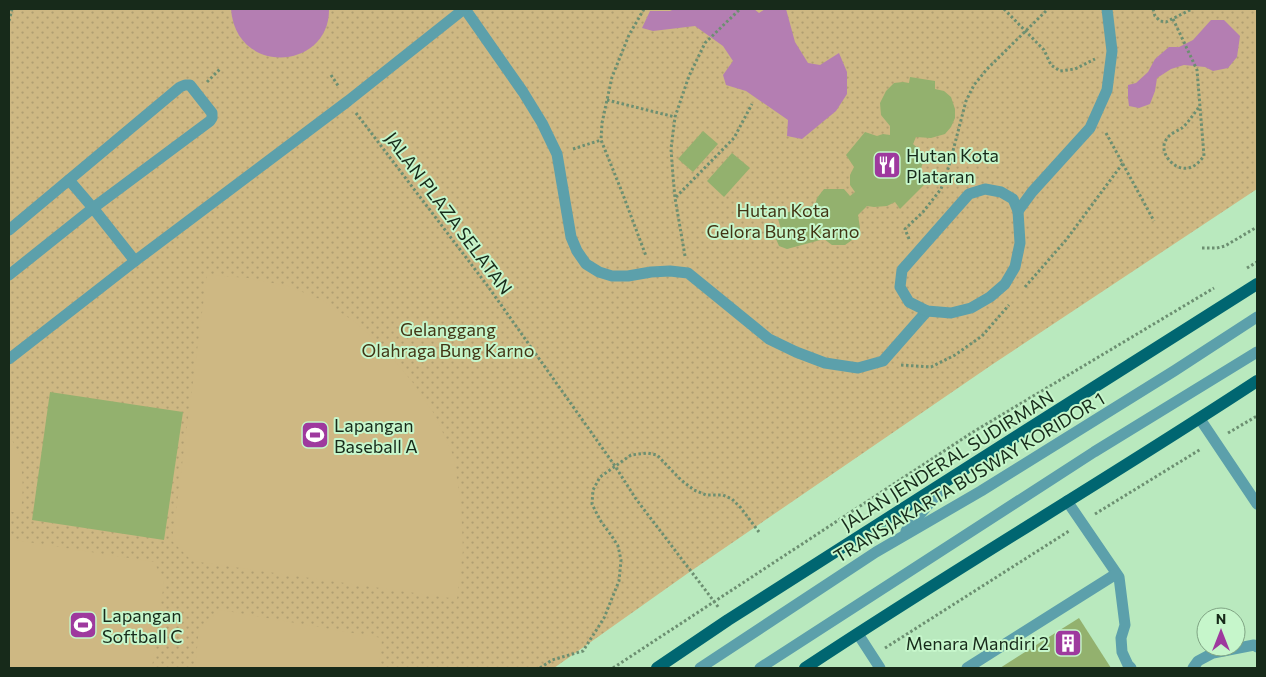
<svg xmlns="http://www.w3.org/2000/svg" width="1266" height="677" font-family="Commissioner,sans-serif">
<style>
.park{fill:url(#park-dots)}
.pitch{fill:#ceb883}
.water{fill:#b47eb2}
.building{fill:#93b16e}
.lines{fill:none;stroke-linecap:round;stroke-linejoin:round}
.path{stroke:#6c8f71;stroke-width:3;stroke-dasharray:2.5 2.5;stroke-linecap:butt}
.lane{stroke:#5ca0ab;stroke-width:11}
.primary{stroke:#006671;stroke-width:12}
.labels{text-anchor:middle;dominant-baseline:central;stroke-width:4;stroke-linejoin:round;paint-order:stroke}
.poi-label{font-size:18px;fill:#172a1a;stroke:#c6f6cb;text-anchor:start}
.park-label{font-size:18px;fill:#423515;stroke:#c6f6cb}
.street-label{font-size:18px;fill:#172a1a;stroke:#c6f6cb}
</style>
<defs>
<pattern id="park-dots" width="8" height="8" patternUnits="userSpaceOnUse" patternTransform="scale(1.25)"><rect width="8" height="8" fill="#ceb883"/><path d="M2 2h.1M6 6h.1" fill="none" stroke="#b09e71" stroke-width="1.8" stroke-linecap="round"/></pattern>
</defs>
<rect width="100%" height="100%" fill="#b9e9be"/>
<polygon class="park" points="9,9 1257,9 1257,189 993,364 691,571 554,668 9,668"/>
<g class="pitch">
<polygon points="207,275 248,278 288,286 322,300 355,322 384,348 414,384 435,415 453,455 461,503 463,550 457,599 192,561 172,541"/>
<path d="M9 434C12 441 17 448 19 455 24 474 23 494 21 514L9 511Z"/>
<polygon points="9,539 154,562 164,582 152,668 9,668"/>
<polygon points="221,610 382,638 379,668 195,668 199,628"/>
</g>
<g class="water">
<path d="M231 9H329C330 70 236 77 231 9Z"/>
<polygon points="674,9 754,9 759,13 765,9 786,9 795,42 808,63 820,65 839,53 847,72 847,94 836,111 802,139 787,136 788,120 746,91 726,85 723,75 733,61 723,46 695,26 653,31 642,28 650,11 670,11"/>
<polygon points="1211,20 1224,20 1240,36 1237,57 1228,68 1213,71 1205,67 1184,65 1171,69 1157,78 1155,91 1150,104 1139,108 1129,106 1128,98 1128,85 1136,83 1148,72 1155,59 1169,47 1179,47 1193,40"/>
</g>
<g class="building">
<polygon points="910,77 935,81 935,89 944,91 951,97 955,109 955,118 951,127 945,134 931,138 916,137 913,144 921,151 923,162 919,175 926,183 900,209 895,202 887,206 874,207 867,206 858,215 860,228 855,238 845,245 832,245 824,239 787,249 779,246 776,239 782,233 777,215 815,205 817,198 824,189 844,189 850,196 855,192 850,185 850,175 854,167 846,155 865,132 877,136 883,134 890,135 890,126 881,115 880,103 886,91 894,83 903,82 909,83"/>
<polygon points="703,131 718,144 693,172 678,159"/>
<polygon points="732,153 750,168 724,197 707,181"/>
<polygon points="50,392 183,412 164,540 32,520"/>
<polygon points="1079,618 1111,668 1000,668"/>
</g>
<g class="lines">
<g class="path">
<polyline points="644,9 629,35 612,77 602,123 601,140 622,192 646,256"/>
<polyline points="1004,9 1044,50 1051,65 1060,71 1075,69 1095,59"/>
<polyline points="1153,9 1155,16 1160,21 1166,22 1192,9"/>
<path d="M1173 19 1183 40 1197 70 1204 156C1200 161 1195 167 1188 168 1174 171 1158 152 1166 140 1169 134 1177 131 1182 128 1189 122 1194 113 1200 106"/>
<polyline points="9,21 12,9"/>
<polyline points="331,75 339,87"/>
<polyline points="207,82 221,68"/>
<polyline points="607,100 675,117"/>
<polyline points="356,113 487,285 615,466 636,499 719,608"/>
<polyline points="1106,133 1154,221"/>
<polyline points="573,149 601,140"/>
<polyline points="676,197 734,138 752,104"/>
<polyline points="909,239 905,229 923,212 941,189 949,166 966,101 974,85 987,69 1048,9"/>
<polyline points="1202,248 1217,248 1225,246 1257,227"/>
<polyline points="685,256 675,198 673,176 671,149 675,117 689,76 705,43 740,9"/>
<polyline points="1247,268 1257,262"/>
<polyline points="1025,287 1066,240 1123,163"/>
<polyline points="901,365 931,367 955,355 982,336 1009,305"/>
<polyline points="1228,433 1257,416"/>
<polyline points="1095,514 1201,449"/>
<polyline points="885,648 1069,531"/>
<polyline points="540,668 552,660 583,651 604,618 619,581 621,560 618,546 611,535 600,520 592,504 593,490 600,477 631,455 647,453 657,455 681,480 694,490 706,495 723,495 732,499 741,508 759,532"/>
<polyline points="613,668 973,432 1214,288"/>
</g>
<g class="lane">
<polyline points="465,9 523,92 542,123 557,154 571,237 577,251 586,264 599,272 612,276 628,276 651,272 670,271 688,273 769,339 796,352 825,363 858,368 883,361 927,311"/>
<polyline points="69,180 93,208 135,261"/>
<polygon points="985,189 1001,192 1013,199 1018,211 1020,243 1015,267 1005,284 990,297 971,308 951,313 927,311 909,302 900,287 902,270 969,194"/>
<polyline points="1018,211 1032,192 1090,128 1107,90 1112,51 1107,9"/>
<polyline points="9,230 180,87 185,85 190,85 212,113 212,118 210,121 93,208 9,275"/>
<polyline points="9,359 135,261 348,101 464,9"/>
<polyline points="1200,419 1257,504"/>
<polyline points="1067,501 1119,577 1125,625 1121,638 1122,652 1128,665 1131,668"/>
<polyline points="906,531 944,486"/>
<polyline points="858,634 880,668"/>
<polyline points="700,668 876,552 981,491 1174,371 1257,317"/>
<polyline points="760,668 1094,452 1257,352"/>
<polyline points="967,668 1116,574"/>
<polyline points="1193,668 1198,661 1213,653 1254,645 1257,647"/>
</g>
<g class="primary">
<polyline points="657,668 728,620 954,476 1257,284"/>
<path d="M805 668C954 569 1108 479 1257 381"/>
</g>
</g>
<defs>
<g id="restaurant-square" transform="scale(1.4375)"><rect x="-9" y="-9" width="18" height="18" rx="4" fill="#9e399e" stroke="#c6f6cb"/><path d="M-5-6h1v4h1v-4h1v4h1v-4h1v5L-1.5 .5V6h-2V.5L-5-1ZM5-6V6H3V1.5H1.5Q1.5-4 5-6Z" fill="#fff"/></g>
<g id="stadium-square" transform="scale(1.4375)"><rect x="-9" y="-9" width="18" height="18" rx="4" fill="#9e399e" stroke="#c6f6cb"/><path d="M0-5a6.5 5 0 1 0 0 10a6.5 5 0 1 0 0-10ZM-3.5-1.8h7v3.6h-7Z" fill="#fff"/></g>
<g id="building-square" transform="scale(1.4375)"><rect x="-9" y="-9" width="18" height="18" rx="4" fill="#9e399e" stroke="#c6f6cb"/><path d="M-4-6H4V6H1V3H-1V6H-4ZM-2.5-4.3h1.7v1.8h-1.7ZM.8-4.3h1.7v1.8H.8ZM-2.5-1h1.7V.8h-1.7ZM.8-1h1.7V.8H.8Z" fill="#fff"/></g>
</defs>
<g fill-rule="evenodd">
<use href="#restaurant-square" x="887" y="165"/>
<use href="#stadium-square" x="315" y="435"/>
<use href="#stadium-square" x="83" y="625"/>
<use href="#building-square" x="1068" y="643"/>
</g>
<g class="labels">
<g class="poi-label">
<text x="906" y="155">Hutan Kota<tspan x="906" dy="21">Plataran</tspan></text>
<text x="334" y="425">Lapangan<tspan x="334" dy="21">Baseball A</tspan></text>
<text x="102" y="615">Lapangan<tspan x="102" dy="21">Softball C</tspan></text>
<text x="1049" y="643" text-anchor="end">Menara Mandiri 2</text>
</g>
<g class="park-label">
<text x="783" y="210">Hutan Kota<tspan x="783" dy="21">Gelora Bung Karno</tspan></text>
<text x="448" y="329">Gelanggang<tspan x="448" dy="21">Olahraga Bung Karno</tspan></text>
</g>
<g class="street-label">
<text transform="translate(449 213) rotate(53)">JALAN PLAZA SELATAN</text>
<text transform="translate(947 460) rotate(-32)">JALAN JENDERAL SUDIRMAN</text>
<text transform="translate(969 477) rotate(-31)">TRANSJAKARTA BUSWAY KORIDOR 1</text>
</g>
</g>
<rect width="1266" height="677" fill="none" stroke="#172a1a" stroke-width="20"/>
<g transform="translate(1221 632)"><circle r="24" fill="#c6f6cb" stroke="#80a484"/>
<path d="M0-4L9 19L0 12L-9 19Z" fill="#9e399e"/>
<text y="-8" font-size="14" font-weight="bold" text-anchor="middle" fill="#172a1a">N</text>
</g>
</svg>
